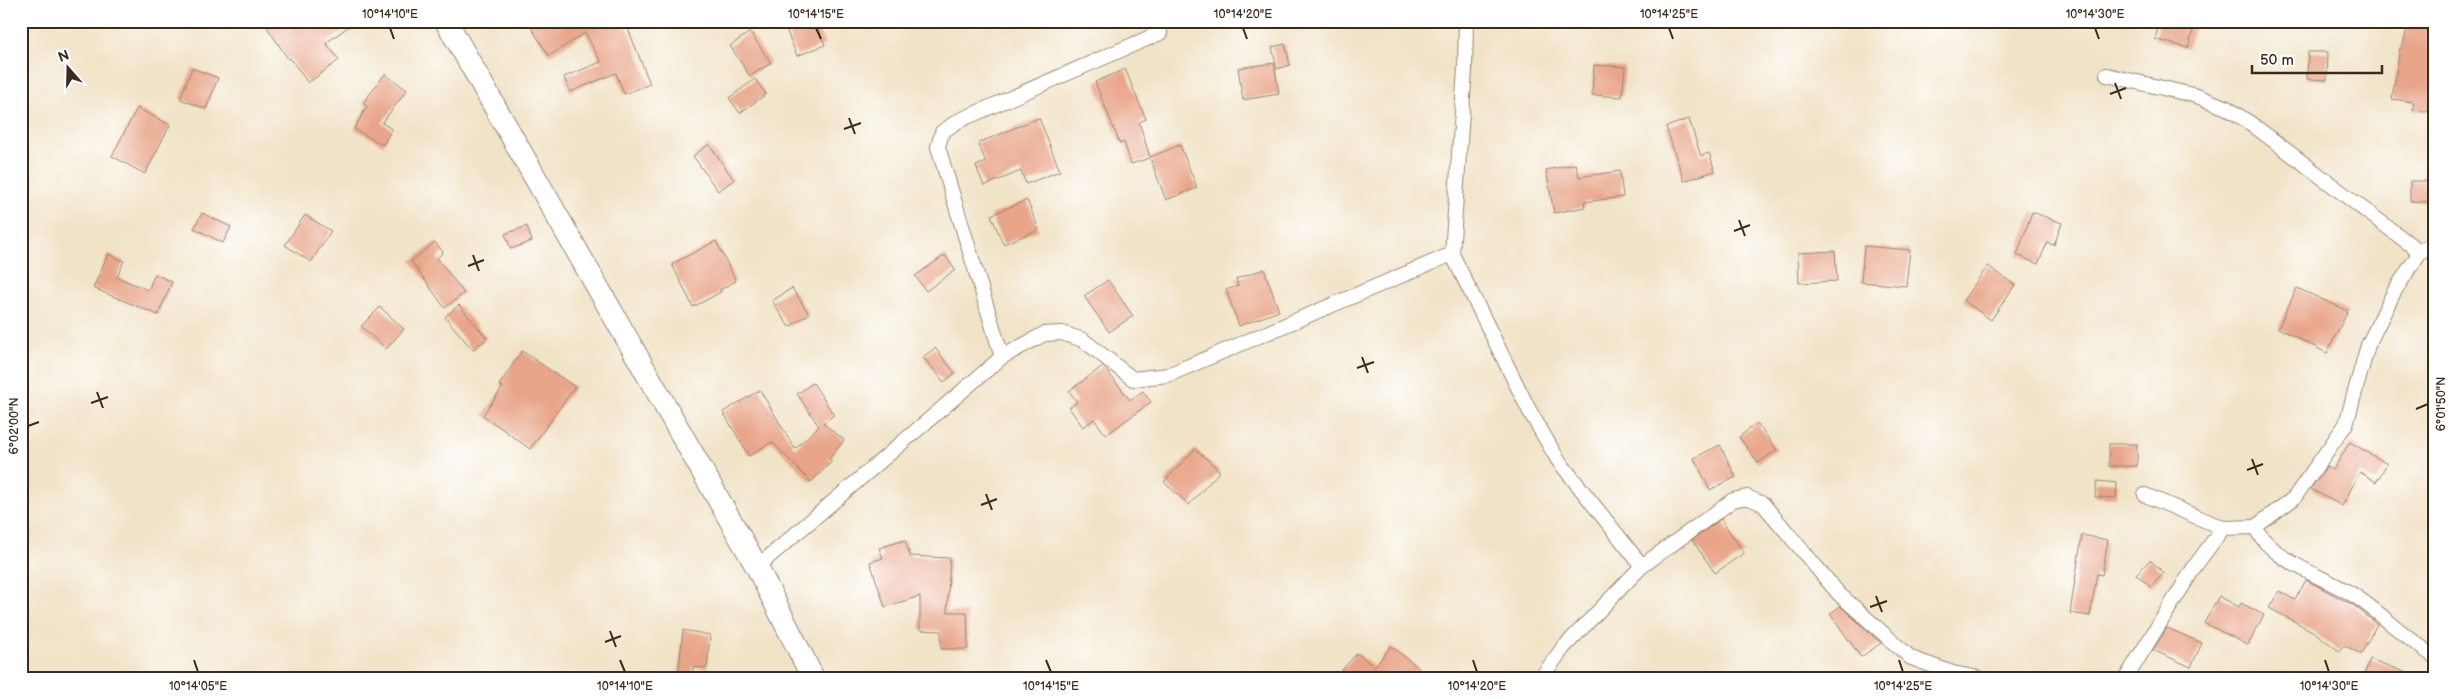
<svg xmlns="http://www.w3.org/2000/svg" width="2455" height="699" font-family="'Balsamiq Sans',sans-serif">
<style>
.building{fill:#e9a589}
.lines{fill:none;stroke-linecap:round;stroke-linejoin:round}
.minor-casing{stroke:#968672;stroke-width:16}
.primary-casing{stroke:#968672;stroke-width:24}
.minor{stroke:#fff;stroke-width:14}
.primary{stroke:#fff;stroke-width:22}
.ticks{fill:none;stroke:#3b2a1e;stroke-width:2}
.neatline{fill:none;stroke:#3b2a1e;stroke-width:2}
.ticks-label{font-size:12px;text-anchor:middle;fill:#3b2a1e}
</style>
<rect width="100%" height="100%" fill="#fff"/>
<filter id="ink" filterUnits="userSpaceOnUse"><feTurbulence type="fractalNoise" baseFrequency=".02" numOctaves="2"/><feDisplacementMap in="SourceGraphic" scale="10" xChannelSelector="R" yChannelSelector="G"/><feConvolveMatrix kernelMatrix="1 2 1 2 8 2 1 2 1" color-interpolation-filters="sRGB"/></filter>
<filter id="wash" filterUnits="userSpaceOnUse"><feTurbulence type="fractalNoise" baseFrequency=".0096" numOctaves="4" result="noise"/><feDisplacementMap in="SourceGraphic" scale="20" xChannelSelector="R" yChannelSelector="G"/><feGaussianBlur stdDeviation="1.12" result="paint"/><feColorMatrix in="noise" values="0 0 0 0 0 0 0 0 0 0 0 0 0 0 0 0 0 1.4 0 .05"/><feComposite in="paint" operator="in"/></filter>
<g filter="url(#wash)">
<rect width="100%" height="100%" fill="#f1e3c7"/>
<g id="blocks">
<g class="building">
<polygon points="263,21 356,21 326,43 339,60 308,83 290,58 288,59"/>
<polygon points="527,21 625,21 650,84 624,94 616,73 570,92 564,77 601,62 585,33 549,56"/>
<polygon points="791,21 815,21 825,45 797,56 784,24"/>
<polygon points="2160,21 2196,21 2188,48 2155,39"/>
<polygon points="2409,21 2434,21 2434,112 2413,110 2414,102 2392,99 2400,48 2402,48"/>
<polygon points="750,32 771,63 750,76 730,46"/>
<polygon points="1285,44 1290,65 1277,69 1272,47"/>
<polygon points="2308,52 2328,52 2327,80 2307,79"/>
<polygon points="1274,63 1279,94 1243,100 1238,68"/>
<polygon points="1594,65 1625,67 1622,97 1592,95"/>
<polygon points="192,68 218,78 206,109 180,99"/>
<polygon points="1125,69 1146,119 1139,122 1150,157 1180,145 1197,188 1166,200 1150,158 1131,164 1124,142 1120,144 1095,82"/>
<polygon points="385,74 407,90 382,123 392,129 383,145 354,129 367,106 363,103"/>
<polygon points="755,79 766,94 740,113 729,98"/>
<polygon points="137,108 170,125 145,174 112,156"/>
<polygon points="1039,118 1060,171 1026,184 1021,171 984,186 976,166 986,162 978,143"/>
<polygon points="1689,119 1701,156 1709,153 1715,171 1684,181 1666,127"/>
<polygon points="709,144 734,180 718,191 693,156"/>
<polygon points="1576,164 1579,177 1620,171 1623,197 1584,202 1585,207 1554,213 1546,170"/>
<polygon points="2410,181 2434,181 2434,202 2410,201"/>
<polygon points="1027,200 1039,230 1003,244 991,215"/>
<polygon points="2032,212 2062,223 2054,245 2047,243 2038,264 2017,255"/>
<polygon points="202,213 231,227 223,243 194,228"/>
<polygon points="305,215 331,231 311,262 285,245"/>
<polygon points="527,226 532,241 511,249 505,234"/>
<polygon points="716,241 736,281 720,290 721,292 693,307 672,264"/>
<polygon points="435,242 443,252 437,258 464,293 445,308 411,261"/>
<polygon points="1864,246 1910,250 1906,286 1861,282"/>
<polygon points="1835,251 1837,281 1799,283 1798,253"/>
<polygon points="108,254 124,261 117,277 148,290 155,274 172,282 158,315 93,288"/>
<polygon points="945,255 955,270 926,291 915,276"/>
<polygon points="1988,266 2015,285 1991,320 1963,300"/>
<polygon points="1264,269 1279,311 1239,326 1226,290 1238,286 1236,279"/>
<polygon points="1108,280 1133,316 1109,332 1084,296"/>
<polygon points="792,288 809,314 789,327 772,301"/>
<polygon points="2297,288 2348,311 2327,353 2278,328"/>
<polygon points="459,305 487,338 473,350 445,317"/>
<polygon points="380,307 404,329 386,349 361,326"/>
<polygon points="935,348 955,373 944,382 923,357"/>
<polygon points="522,351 575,387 530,449 483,415 503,387 499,385"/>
<polygon points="1103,366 1130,400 1143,391 1151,402 1106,435 1094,419 1083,427 1069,408 1077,402 1069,391"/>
<polygon points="813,383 834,415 823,423 844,440 829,459 832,461 811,482 772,442 749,456 723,412 760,390 795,449 819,426 797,394"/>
<polygon points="1757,423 1777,450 1758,463 1739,437"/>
<polygon points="2350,442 2387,464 2376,482 2360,472 2342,506 2311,489 2327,467 2333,470"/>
<rect x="2109" y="444" width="28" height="22"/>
<polygon points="1720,445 1736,477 1710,490 1694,458"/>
<polygon points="1195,449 1220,471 1189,505 1164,482"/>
<polygon points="2097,481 2117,483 2116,498 2095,497"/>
<polygon points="1721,519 1744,553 1715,573 1692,540"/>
<polygon points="2082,535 2108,540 2102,575 2097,574 2090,616 2070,613"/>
<polygon points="905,540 910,556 950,558 947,612 967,612 968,649 941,649 941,631 920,630 920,596 885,607 870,562 883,558 879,548"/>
<polygon points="2150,560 2164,573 2151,587 2136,574"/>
<polygon points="2306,580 2353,605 2377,624 2361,654 2344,645 2339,651 2314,632 2269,608 2279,591 2295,600"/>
<polygon points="2219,596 2239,607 2241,603 2264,615 2248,645 2204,623"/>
<polygon points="1840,606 1881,643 1861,657 1830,614"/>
<polygon points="2167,628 2202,643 2191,667 2153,650"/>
<polygon points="683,630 710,635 707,668 693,667 692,678 678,678"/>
<polygon points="1391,646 1419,668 1412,678 1335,678 1357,653 1374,667"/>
<polygon points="2370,659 2415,676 2415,678 2363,678"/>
</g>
</g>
</g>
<g filter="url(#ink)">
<use href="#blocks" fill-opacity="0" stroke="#968672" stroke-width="1"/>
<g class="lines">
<g class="minor-casing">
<g id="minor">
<polyline points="1466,21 1465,69 1452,254 1529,410 1558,460 1642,566"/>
<polyline points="2107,75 2197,96 2227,108 2253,125 2420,252"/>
<polyline points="1002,357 938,147 942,132 958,121 1160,33"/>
<polyline points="2145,495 2223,528"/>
<path d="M2255 527C2274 564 2325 576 2358 598 2384 616 2407 639 2434 656"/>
<polyline points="757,567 1002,357 1044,334 1062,333 1083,340 1133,379 1168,375 1452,254"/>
<polyline points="1541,678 1563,648 1642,566 1733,500 1747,497 1763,504 1839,594 1911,658 1953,673 1979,678"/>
<polyline points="2126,678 2195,566 2223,528 2255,527 2294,498 2346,424 2368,345 2394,292 2420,252 2434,243"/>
</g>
</g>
<g class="primary-casing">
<polyline id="primary" points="446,21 757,567 813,678"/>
</g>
<use href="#minor" class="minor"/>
<use href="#primary" class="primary"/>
</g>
</g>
<path class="ticks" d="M390 28 394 39M816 28 821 39M1243 28 1247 39M1669 28 1673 39M2095 28 2099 39M2115 83 2121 99M2110 94 2126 88M849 118 855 134M844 129 861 123M1739 220 1745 236M1734 231 1750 225M473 255 479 271M468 266 484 260M1362 357 1368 373M1357 368 1374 362M97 392 103 408M91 403 108 397M2416 409 2428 404M28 426 39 422M2252 459 2258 475M2247 470 2263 464M986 494 992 510M981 505 997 499M1876 596 1882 612M1870 607 1887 601M610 631 616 647M605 642 621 636M194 660 198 672M620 660 625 672M1046 660 1051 672M1473 660 1477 672M1899 660 1903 672M2325 660 2329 672"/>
<rect width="2455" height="699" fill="none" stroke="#fff" stroke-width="55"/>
<g transform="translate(68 68) rotate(340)" stroke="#ffffff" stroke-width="4" paint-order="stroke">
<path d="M0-4L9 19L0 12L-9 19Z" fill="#3b2a1e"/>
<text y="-8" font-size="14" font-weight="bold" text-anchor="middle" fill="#3b2a1e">N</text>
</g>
<path d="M2252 65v8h130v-8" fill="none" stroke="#3b2a1e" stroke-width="2.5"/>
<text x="2260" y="65" font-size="15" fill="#3b2a1e" stroke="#ffffff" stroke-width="4" paint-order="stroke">50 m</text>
<rect x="28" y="28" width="2400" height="644" class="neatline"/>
<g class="ticks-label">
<text x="390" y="18">10°14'10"E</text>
<text x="816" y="18">10°14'15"E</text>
<text x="1243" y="18">10°14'20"E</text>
<text x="1669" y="18">10°14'25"E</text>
<text x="2095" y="18">10°14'30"E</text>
<text transform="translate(2441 404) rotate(-90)" y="4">6°01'50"N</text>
<text transform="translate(14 426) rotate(-90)" y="4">6°02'00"N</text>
<text x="198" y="690">10°14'05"E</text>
<text x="625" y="690">10°14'10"E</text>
<text x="1051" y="690">10°14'15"E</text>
<text x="1477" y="690">10°14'20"E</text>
<text x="1903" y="690">10°14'25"E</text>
<text x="2329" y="690">10°14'30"E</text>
</g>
</svg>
